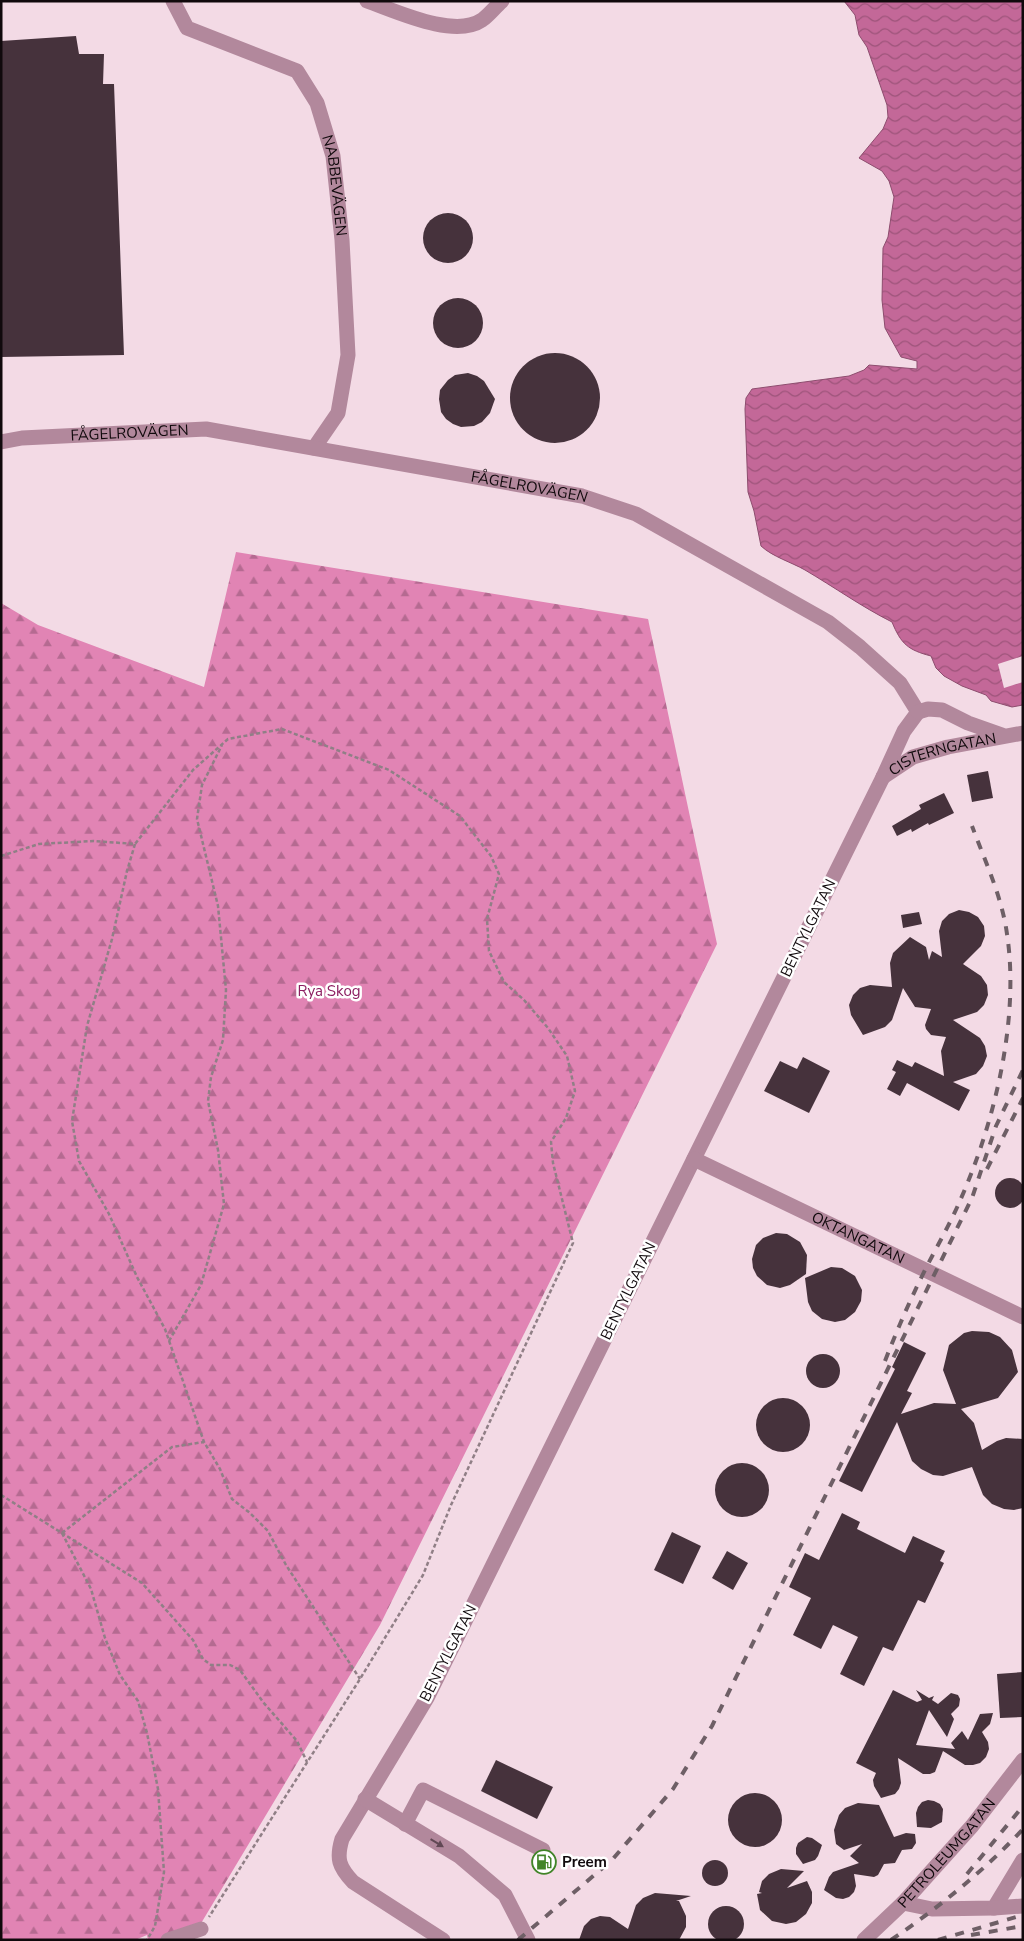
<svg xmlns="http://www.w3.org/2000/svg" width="1024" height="1941" font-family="'Nunito Sans',sans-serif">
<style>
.forest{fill:url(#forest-firs)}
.water{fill:url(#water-waves);stroke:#8d4c6e}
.pier{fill:#f3dae5}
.building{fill:#46323c}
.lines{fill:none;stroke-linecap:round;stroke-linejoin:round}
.path{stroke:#907f86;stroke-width:2.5;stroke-dasharray:4 2.5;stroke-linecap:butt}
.minor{stroke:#b2889c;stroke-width:15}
.rail{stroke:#6e5f66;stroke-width:4;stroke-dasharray:9 9;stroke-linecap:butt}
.oneway{fill:#614854}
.labels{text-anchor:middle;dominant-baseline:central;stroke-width:5;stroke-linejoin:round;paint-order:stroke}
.street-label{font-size:15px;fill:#10090c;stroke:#fff}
.park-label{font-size:15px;fill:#8c1e61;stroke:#fff}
.poi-label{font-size:15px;font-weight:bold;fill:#10090c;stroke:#fff;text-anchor:start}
</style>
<defs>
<pattern id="forest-firs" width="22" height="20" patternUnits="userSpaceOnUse" patternTransform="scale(1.25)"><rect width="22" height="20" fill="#e184b4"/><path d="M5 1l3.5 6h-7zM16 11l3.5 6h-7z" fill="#b56a91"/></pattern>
<pattern id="water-waves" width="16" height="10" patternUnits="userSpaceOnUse" patternTransform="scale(1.25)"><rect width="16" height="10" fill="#c36898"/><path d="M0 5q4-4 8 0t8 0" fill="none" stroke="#9d547a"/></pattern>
</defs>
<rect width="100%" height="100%" fill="#f3dae5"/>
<polygon class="forest" points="236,552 648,619 717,944 380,1625 191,1940 148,1940 147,1935 135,1940 4,1940 1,1938 1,603 38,625 204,687"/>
<path class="water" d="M844 1H1023V705L1012 707 991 701 986 695 962 686 944 676 936 668 931 656C908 650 901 644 892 622 862 607 834 587 805 570 791 562 773 557 761 546L754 511 748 492 745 409 746 398 752 389 849 376 864 370 869 365 917 369V361L901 357 885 328 882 300 883 248 888 237 894 197 889 181 882 171 859 158 883 129 888 117 887 105 867 47 859 35 855 15Z"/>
<polygon class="pier" points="1023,656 1023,682 1004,688 998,664"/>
<g class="building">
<polygon points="76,36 79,54 104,54 103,84 114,84 124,355 1,357 1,41"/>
<circle cx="448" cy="238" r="25"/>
<circle cx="458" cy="323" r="25"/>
<circle cx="555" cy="398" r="45"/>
<polygon points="468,373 477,376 484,381 495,399 490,413 482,422 474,426 461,427 453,424 446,419 441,412 439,399 440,390 448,380 455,375"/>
<polygon points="988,771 993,798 972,802 967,775"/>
<polygon points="944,793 954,813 929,825 928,823 912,832 911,829 897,836 892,826 921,809 919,805"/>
<polygon points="959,910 969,912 978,917 984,926 985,936 981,946 963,964 981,976 987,985 988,995 984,1005 977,1012 953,1020 980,1038 985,1046 987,1056 983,1066 976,1074 953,1082 970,1090 959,1111 907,1083 900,1096 887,1089 896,1072 892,1070 897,1060 912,1067 915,1062 944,1076 941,1051 946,1037 931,1035 926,1029 925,1025 931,1009 915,1007 903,988 892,1020 885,1027 863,1035 851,1015 849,1005 853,995 860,988 870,985 892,987 890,963 893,953 910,937 926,947 929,960 932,951 942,957 939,931 942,921 949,914"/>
<polygon points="919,912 922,924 903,928 901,915"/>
<polygon points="803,1057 830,1071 809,1113 764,1091 780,1061 797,1069"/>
<circle cx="1010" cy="1193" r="15"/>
<polygon points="776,1233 787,1234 800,1242 807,1255 806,1274 790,1285 780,1288 767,1285 757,1276 753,1268 752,1259 756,1245 763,1238"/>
<polygon points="831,1267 842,1268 855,1276 862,1290 861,1301 855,1312 845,1320 835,1322 822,1319 812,1311 808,1302 805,1278"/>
<polygon points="972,1331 989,1332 1000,1337 1012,1350 1018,1372 998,1398 961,1409 974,1423 982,1450 997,1441 1006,1438 1023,1439 1023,1508 1014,1510 1004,1509 992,1504 983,1495 972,1467 943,1476 933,1475 921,1469 912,1461 897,1422 862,1492 839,1481 895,1369 892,1367 904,1342 926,1353 907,1391 912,1393 901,1414 934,1403 956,1404 943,1370 949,1345 964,1333"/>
<circle cx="823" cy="1371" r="17"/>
<circle cx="783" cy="1425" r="27"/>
<circle cx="742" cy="1490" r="27"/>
<polygon points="842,1513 860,1522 857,1529 905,1553 913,1536 945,1551 940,1561 944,1563 925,1603 918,1600 893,1651 883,1647 864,1686 840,1674 858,1637 833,1625 821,1649 793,1635 811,1598 789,1587 805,1553 819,1560"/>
<polygon points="672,1532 701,1546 683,1584 654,1570"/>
<polygon points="727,1551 748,1563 733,1590 712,1578"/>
<polygon points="1023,1672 1023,1717 1000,1718 997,1674"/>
<polygon points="893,1690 917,1702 922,1700 916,1690 929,1698 934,1696 932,1700 938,1704 951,1693 958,1695 960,1699 959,1706 951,1714 954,1719 947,1737 929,1710 916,1745 955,1749 951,1743 962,1731 968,1740 980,1714 993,1713 990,1724 982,1732 988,1742 989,1749 986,1757 980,1763 973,1765 965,1765 943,1751 935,1772 930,1774 923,1774 898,1758 901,1783 899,1789 895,1794 881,1798 874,1786 873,1780 876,1773 856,1763"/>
<polygon points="496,1760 553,1787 537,1819 481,1791"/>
<circle cx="755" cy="1820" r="27"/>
<polygon points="928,1800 934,1801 940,1804 943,1809 942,1822 931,1828 917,1827 916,1813 918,1807 922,1802"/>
<polygon points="858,1803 879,1805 894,1837 906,1833 915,1834 916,1843 912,1849 902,1850 895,1863 884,1864 878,1875 874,1877 854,1874 856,1886 854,1892 849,1897 843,1899 836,1898 824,1890 829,1877 833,1872 859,1863 850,1856 862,1844 844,1850 836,1844 834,1830 839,1815 845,1808"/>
<polygon points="807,1837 812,1838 822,1845 818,1856 815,1860 803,1864 796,1854 796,1848 798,1843"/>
<circle cx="715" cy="1873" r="13"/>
<polygon points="781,1869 804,1871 787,1888 807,1881 812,1892 812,1903 806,1914 796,1922 786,1924 772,1921 760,1910 757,1894 762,1893 759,1892 762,1881 769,1874"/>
<polygon points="655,1893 691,1896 676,1901 679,1901 686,1916 686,1927 679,1940 579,1940 584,1926 591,1919 600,1916 610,1917 628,1929 636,1905 643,1898"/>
<circle cx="726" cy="1924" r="18"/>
</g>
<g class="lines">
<g class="path">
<polyline points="135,844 127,871 112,939 87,1026 72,1121 79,1161 109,1214 137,1277 165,1329 204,1442 220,1469 232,1499 250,1513 268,1531 286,1565 360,1679"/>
<polyline points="1,856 39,844 94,841 135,844 193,770 228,739 282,729 389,770 460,816 491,856 499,874 487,919 489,951 504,982 524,1000 548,1028 567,1056 575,1091 566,1118 551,1142 553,1163 573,1243 451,1505 423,1575 360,1679 209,1917"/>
<polyline points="169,1341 201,1285 224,1204 218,1150 208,1101 211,1077 223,1040 226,990 218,906 197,819 202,785 222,745"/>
<polyline points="1,1495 142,1583 193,1640 203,1659 211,1665 230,1665 240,1670 263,1702 297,1741 307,1762"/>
<polyline points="62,1533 91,1589 105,1638 120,1675 138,1701 147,1733 158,1789 164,1872 155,1926 147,1940"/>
<polyline points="62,1533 172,1447 204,1442"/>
</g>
<g class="minor">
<path id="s1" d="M173 1 187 28 297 71 317 103 333 156 342 240 348 355 338 413 314 448"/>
<path d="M367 1C396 11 454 39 482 20 489 15 495 7 502 1"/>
<path id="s2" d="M1 442 22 438 206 429 582 496 636 514 828 622 860 647 900 683 918 712 904 731 883 777 427 1698 342 1839C336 1859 339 1867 353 1882L443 1940"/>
<polyline points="918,712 928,709 942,710 968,723 1002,735"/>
<path id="s3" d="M883 777 913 757 948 747 1023 733"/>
<path id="s4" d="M694 1159 1023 1317"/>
<polyline points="365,1799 459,1856 505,1895 528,1940"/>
<polyline points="405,1824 423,1790 543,1850"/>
<polyline points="903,1903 932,1909 994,1908 1023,1860"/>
<polyline points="994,1908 1023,1906"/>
<polyline points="168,1940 201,1929"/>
<path id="s5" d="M864 1940 903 1903 972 1826 1023 1760"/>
</g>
<g class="rail">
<polyline points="987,1169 1023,1098"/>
<path d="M885 1361C897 1330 910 1300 925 1270 936 1248 949 1226 959 1203 994 1125 1020 1020 1007 934 1002 897 985 861 972 826"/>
<polyline points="967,1874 1023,1806"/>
<polyline points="971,1935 1023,1926"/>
<polyline points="518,1940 612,1860 673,1789 712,1726 972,1198 996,1126 1023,1070"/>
<path d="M891 1940C938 1908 984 1871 1023 1829"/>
<polyline points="938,1940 1023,1915"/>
</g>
</g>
<defs><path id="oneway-solid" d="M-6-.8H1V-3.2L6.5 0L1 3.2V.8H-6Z" transform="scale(1.25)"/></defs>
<use class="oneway" href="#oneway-solid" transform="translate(437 1843) rotate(31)"/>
<defs>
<g id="fuel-ring" transform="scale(1.25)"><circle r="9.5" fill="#fff" stroke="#418428" stroke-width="1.5"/><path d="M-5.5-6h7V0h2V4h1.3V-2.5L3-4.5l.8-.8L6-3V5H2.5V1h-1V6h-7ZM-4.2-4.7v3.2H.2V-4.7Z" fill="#418428"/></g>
</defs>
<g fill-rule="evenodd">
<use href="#fuel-ring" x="544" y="1862"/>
</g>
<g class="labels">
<g class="street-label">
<text stroke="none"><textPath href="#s1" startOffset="271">NABBEVÄGEN</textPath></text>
<text stroke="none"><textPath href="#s2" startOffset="129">FÅGELROVÄGEN</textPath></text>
<text stroke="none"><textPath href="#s2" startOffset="534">FÅGELROVÄGEN</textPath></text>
<text stroke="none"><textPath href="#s3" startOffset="65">CISTERNGATAN</textPath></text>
<text transform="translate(808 928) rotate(-64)">BENTYLGATAN</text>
<text stroke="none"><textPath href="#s4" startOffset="182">OKTANGATAN</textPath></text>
<text transform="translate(628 1291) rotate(-64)">BENTYLGATAN</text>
<text transform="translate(448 1653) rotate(-63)">BENTYLGATAN</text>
<text stroke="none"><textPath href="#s5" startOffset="120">PETROLEUMGATAN</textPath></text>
</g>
<g class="park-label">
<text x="329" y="991">Rya Skog</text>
</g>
<g class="poi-label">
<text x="562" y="1862">Preem</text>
</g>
</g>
<rect width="1024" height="1941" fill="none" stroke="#10090c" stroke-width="5"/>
</svg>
